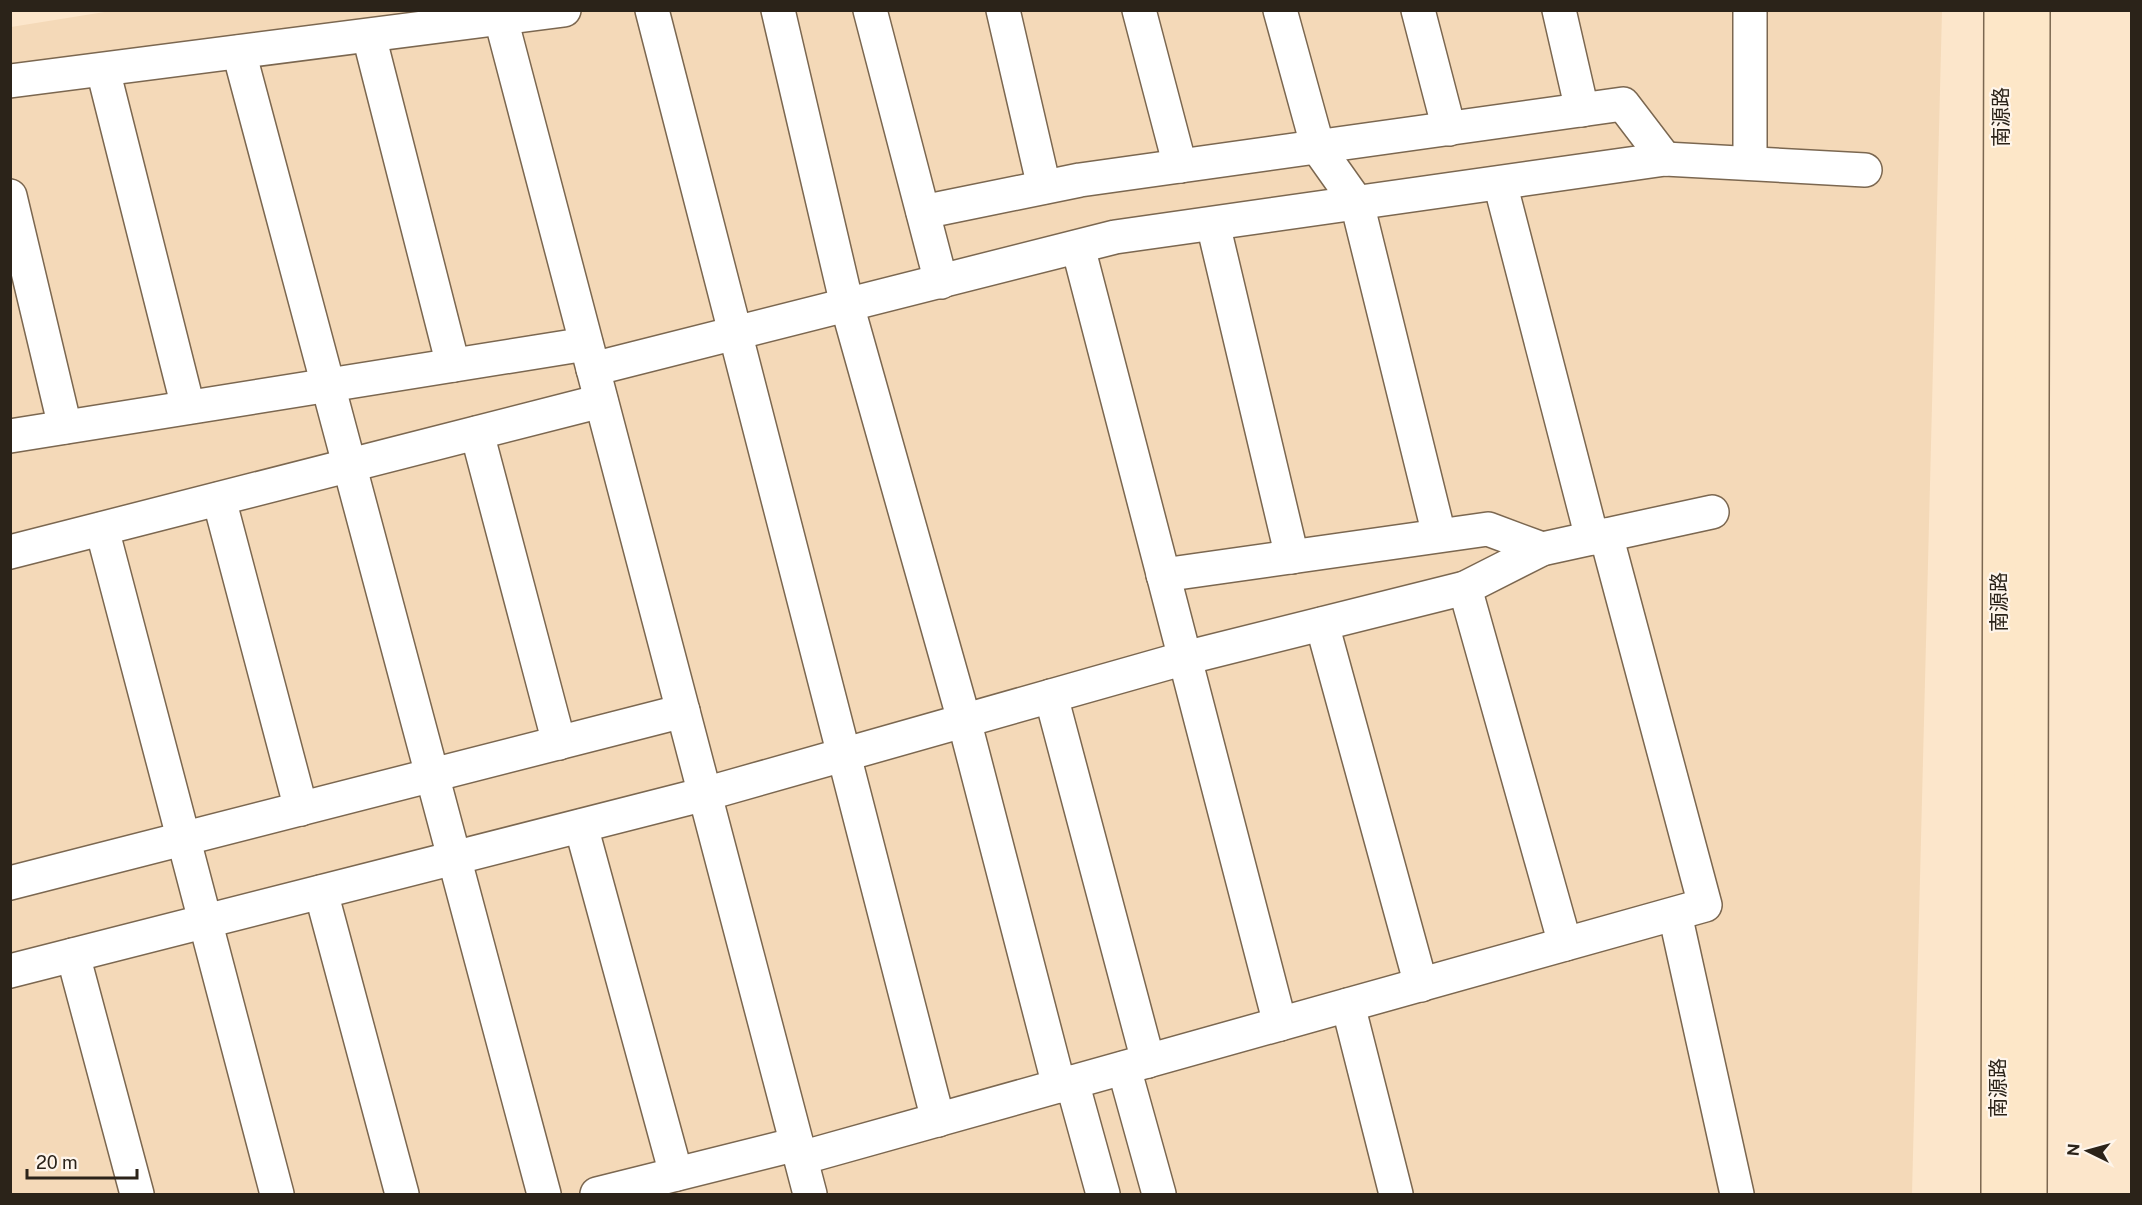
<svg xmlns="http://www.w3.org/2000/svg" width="2142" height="1205" font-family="'Public Sans','Noto Sans SC',sans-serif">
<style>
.built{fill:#f4d9b8}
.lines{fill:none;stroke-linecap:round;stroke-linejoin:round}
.street-casing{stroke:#7b6750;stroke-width:36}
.secondary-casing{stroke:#7b6750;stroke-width:36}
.street{stroke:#fff;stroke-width:33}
.secondary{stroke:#fde7c8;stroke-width:33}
.labels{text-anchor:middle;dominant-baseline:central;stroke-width:4.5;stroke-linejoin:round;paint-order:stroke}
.street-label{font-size:20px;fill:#2b2319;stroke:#fef5eb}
</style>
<rect width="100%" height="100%" fill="#fce6cb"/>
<polygon class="built" points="117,10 1942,11 1912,1194 11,1194 11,27"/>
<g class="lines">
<g class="street-casing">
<g id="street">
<polyline points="652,10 938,1120"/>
<polyline points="778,10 847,305 964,720 1059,1086"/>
<polyline points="870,10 941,282"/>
<polyline points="1003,10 1044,187"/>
<polyline points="1139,10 1180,166"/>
<polyline points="1280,10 1318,148 1357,203 1439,535"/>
<polyline points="1418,10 1449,129"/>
<polyline points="1559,10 1582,110"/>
<polyline points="501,19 810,1194"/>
<polyline points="369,36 453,365"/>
<polyline points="239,52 544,1194"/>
<polyline points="103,70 188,407"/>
<polyline points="10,81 564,10"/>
<polyline points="1750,163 1750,10"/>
<polyline points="1500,183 1592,538"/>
<polyline points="10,196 65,427"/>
<polyline points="923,212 1080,180 1623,104 1665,159"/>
<polyline points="1213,224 1292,557"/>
<polyline points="1078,247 1280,1024"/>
<polyline points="593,369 1115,237 1665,159 1865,170"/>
<polyline points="477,433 559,743"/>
<polyline points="10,436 586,344"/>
<polyline points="219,499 301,809"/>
<polyline points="102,529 277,1194"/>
<polyline points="10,552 601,401"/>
<polyline points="1163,575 1488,529 1542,549"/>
<polyline points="1465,588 1565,944"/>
<polyline points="1322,624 1421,985"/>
<polyline points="1051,696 1148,1061"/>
<polyline points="581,826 676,1174"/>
<polyline points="10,883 683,711"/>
<polyline points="321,892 402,1194"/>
<polyline points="1675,914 1737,1194"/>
<polyline points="73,955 137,1194"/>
<polyline points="10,971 705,794 1185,658 1465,588 1542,549 1712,512"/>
<polyline points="1348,1005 1396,1194"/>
<polyline points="1124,1068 1159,1194"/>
<polyline points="1072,1082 1103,1194"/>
<polyline points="801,1158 1705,905 1606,535"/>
<polyline points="597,1194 797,1144"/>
</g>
</g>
<g class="secondary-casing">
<g id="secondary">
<polyline points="1998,1194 2001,10"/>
<polyline points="2030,1194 2033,10"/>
</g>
</g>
<use href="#street" class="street"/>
<use href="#secondary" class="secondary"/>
</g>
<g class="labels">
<g class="street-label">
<text transform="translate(2001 117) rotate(-90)">南源路</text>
<text transform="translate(1999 602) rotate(-90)">南源路</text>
<text transform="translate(1998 1088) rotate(-90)">南源路</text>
</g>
</g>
<rect width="2142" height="1205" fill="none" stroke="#2b2319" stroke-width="24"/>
<g transform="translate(2088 1151) rotate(275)" stroke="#fef5eb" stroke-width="4.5" paint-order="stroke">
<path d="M0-4.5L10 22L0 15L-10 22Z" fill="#2b2319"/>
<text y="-9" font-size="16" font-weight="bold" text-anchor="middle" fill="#2b2319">N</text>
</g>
<path d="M27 1169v9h110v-9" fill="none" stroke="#2b2319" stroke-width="3"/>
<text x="36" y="1169" font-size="18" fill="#2b2319" stroke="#fef5eb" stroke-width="4.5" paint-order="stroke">20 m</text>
</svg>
